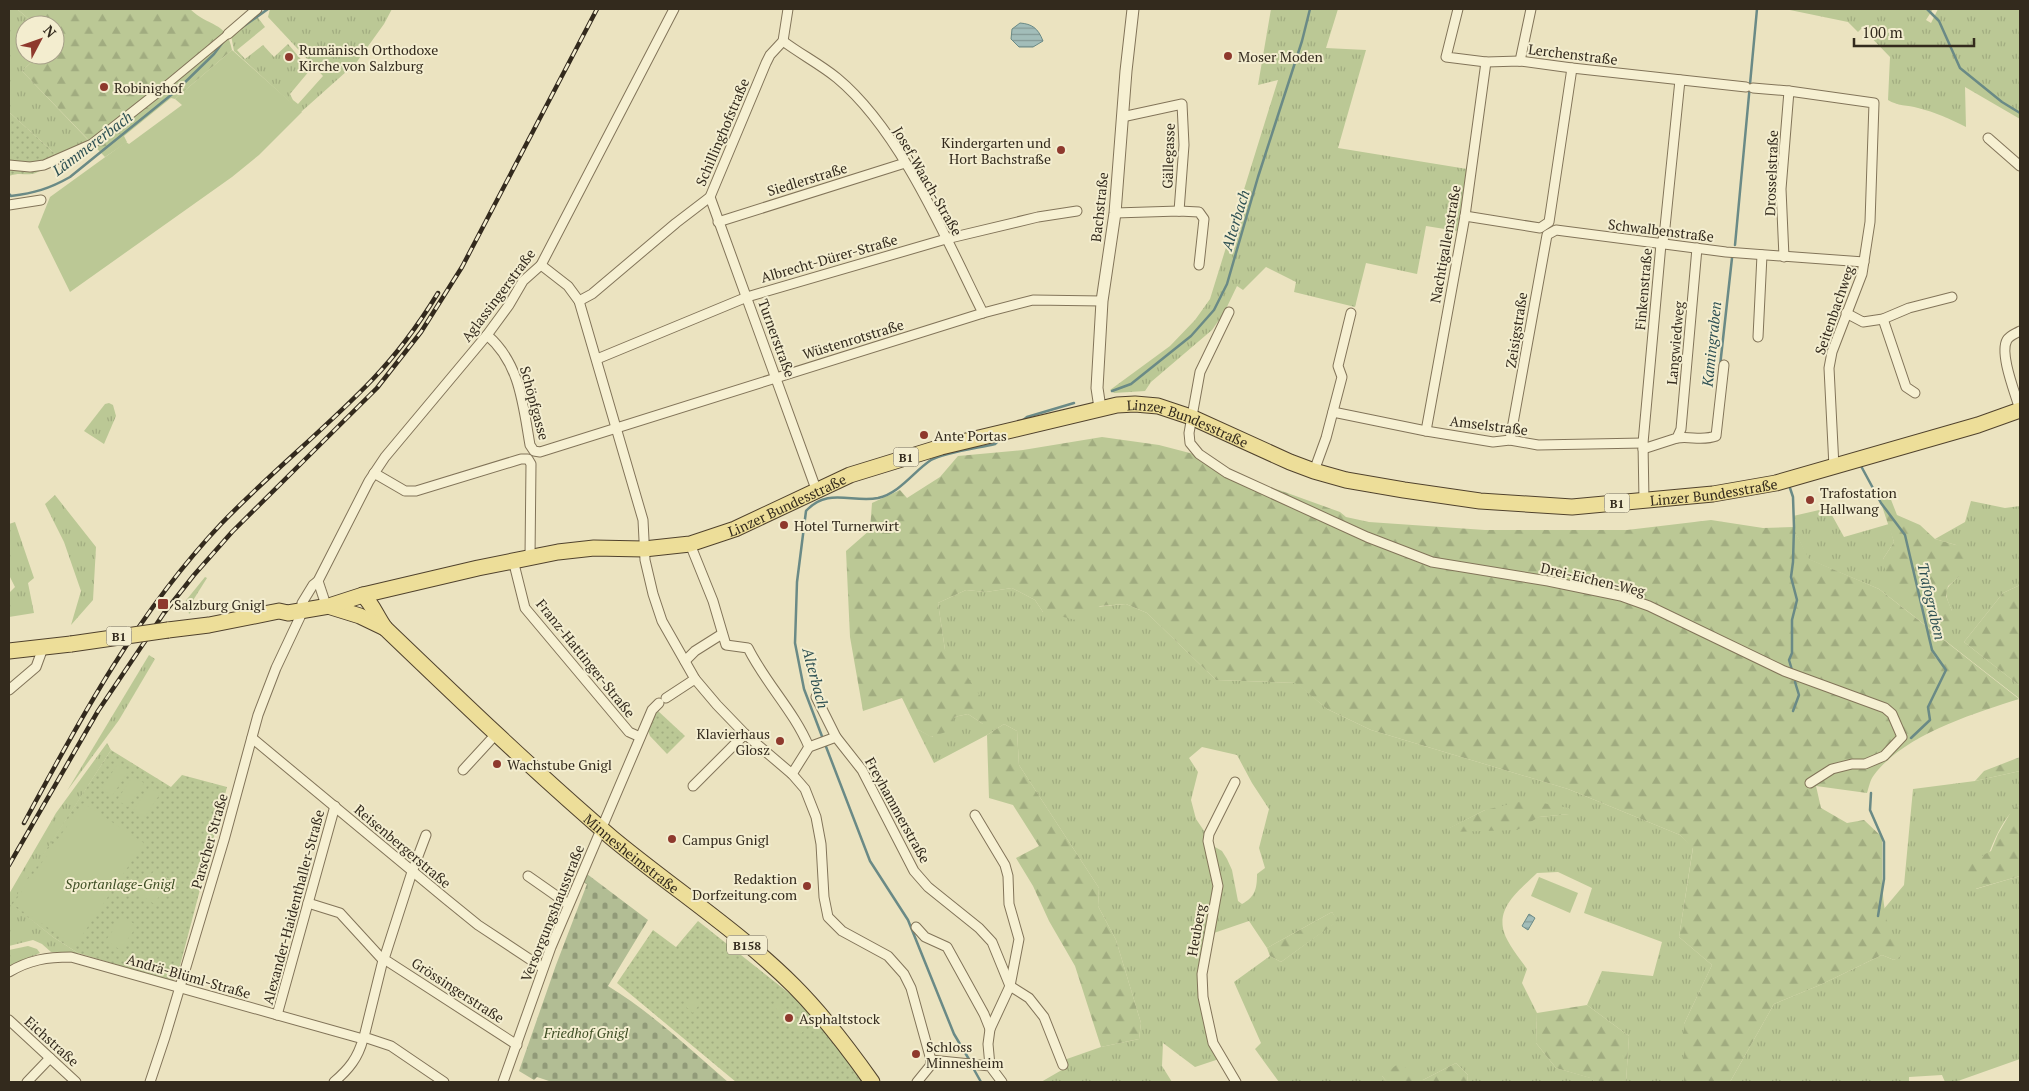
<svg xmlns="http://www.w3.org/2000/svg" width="2029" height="1091" font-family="'PT Serif',serif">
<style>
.grass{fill:url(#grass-tufts);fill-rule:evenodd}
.forest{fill:url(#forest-firs)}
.cemetery{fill:url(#cemetery-stones)}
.park{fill:url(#park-dots)}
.garden{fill:#bbc895}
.water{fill:url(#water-rules);stroke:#6a8a86}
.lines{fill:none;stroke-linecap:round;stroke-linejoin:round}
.stream{stroke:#6a8a86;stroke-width:2.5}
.pedestrian-casing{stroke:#827459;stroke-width:9}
.minor-casing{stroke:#827459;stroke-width:11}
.tertiary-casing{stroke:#827459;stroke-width:13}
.primary-casing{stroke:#50422d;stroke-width:17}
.pedestrian{stroke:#f6f0d2;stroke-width:7}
.minor{stroke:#f6f0d2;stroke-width:9}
.tertiary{stroke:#f6f0d2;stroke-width:11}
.primary{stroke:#edde99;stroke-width:15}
.rail-casing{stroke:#332a1d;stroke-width:4.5}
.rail{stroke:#f3edcf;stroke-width:2.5;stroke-dasharray:8;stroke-linecap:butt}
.primary-bridge-casing{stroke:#50422d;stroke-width:17;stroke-linecap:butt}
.primary-bridge{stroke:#edde99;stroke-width:15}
.poi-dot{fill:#8e392d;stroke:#f3edcf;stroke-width:2}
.labels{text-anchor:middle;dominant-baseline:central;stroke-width:4;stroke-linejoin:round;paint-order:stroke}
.shield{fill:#f3edcf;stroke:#6d6452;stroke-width:1}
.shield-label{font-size:12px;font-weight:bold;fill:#332a1d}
.poi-label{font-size:14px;fill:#332a1d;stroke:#f3edcf;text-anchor:start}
.street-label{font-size:14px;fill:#332a1d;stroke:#f3edcf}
.park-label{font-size:14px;font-style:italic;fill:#3e4e24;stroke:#f3edcf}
.water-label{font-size:15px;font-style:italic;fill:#2c4f52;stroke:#f3edcf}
</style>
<defs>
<pattern id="grass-tufts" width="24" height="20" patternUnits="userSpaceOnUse" patternTransform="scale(1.25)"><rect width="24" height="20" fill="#bbc895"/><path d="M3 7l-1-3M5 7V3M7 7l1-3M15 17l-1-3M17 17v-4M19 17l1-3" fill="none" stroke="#a1ac80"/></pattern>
<pattern id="forest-firs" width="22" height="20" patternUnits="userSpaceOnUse" patternTransform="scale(1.25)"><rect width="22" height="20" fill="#bbc895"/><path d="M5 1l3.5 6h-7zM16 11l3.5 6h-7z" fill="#a1ac80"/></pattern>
<pattern id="cemetery-stones" width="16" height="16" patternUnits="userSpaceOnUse" patternTransform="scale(1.25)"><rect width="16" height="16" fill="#b2bd94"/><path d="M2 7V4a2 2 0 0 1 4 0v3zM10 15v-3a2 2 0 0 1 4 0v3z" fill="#919a78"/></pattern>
<pattern id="park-dots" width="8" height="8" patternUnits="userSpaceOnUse" patternTransform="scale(1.25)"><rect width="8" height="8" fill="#bbc895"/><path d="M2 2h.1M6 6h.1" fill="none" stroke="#a1ac80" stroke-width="1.8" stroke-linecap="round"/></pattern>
<pattern id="water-rules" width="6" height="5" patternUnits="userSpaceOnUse" patternTransform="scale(1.25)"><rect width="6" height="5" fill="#a2bdb9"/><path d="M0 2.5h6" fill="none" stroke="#859a96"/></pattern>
</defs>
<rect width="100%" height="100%" fill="#ebe3c0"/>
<g class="grass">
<polygon points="9,9 17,9 36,25 25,25 25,55 39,55 22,71 92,144 62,160 9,112"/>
<polygon points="270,9 392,9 384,24 356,63 301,112 234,51 231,35 256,15 265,27 237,50 245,59 263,45 274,57 288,44 310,70 290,94 293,100 298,104 323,76 268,17"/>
<polygon points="1271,9 1338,9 1326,48 1366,50 1338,148 1467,169 1457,231 1426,226 1417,274 1366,263 1355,307 1294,292 1296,282 1266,267 1243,290 1237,286 1224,313 1212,330 1151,382 1145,391 1114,393 1110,390 1170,346 1195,320 1210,299 1278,80 1258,85"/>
<path d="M1785 9H1933L1926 20 1931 23 1938 9H2020V119L1965 87 1966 127C1950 119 1935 112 1918 108 1908 105 1897 106 1888 100L1890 57 1862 28 1858 32 1848 22Z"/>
<polygon points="109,403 113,405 116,416 104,444 84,431 105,404"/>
<polygon points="55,495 96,547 93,600 71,625 81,591 64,542 45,504"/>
<path d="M1971 501 2005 508 2020 506V585L2003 593 1964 642 2020 686V699L1879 589 1808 559 1793 527V516L1828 508 1844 537 1889 524 1894 542 1883 559 1952 611C1944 593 1943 589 1959 577L1956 545 1935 539 1965 522Z"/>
<polygon points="15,522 34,578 28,583 34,613 9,617 9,593 15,587 9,575 9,524"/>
<polygon points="205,577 207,578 192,602 192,611 189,614 188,608 183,604"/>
<path d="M1012 588 1035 600 1043 612 1126 604 1147 613 1216 680 1297 683 1327 709 1371 730 1568 789 1680 835 1693 847 1679 937 1712 965 1684 1024V1082H1626L1629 1036 1587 1005 1602 971 1653 976 1662 942 1584 913 1592 888 1558 872 1537 873C1521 889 1496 906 1504 932 1507 943 1520 959 1527 969L1522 983 1537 1013 1536 1043 1556 1068 1591 1078 1595 1082H1467L1468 1075 1456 1063 1423 1080 1382 1076 1387 1082H1279L1255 1049 1261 1043 1234 982 1270 956 1281 962 1337 921 1332 912 1267 948 1249 921 1208 935 1200 973 1219 1059 1195 1067 1163 1043 1162 1066 1172 1082H1041L1067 1067 1064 1060 1101 1047 1139 1039 1141 1023 1116 940 1098 906 1099 888 1019 765 1017 731 1004 724 987 735 934 763 917 729 932 737 954 717 968 714 983 724 945 650 938 603 966 590 986 592ZM1202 747 1237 755 1252 783 1269 809 1259 848 1265 868 1257 874C1257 889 1255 897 1242 904L1238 901 1232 870 1227 859 1222 851 1215 847 1196 819 1191 800 1198 772 1189 758ZM1569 808V814L1539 817 1450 831V828L1485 810Z"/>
<polygon points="149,655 155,659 119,720 67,791"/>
<polygon points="107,743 111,750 12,904 53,937 78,953 77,955 51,952 42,944 33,940 9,946 9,894 56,813"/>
<path d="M2020 771V804C1996 823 1987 861 1976 889L2020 876V1059L1955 1082H1945L1942 1075 1909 1077V1082H1730L1774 1004 1820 985 1882 955 1894 960 1900 956 1891 939 1883 910 1904 885 1913 789 1975 781Z"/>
<polygon points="28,946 37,949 40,953 9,966 9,950"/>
</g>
<g class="forest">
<path d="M17 9H190C208 27 227 21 232 50L175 99 171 98 124 136 127 142 105 157 22 71 39 55H55V25H36Z"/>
<path d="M1102 437 1159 445 1209 458 1258 486 1279 490 1340 512 1346 517 1369 522 1485 530H1627L1711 520 1763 528 1793 527 1809 559 1879 589 2019 699C1972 714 1904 735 1874 775 1870 780 1869 787 1867 793L1816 786 1821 808 1847 823 1864 820 1882 837C1883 882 1878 914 1901 956L1894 960 1882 955 1820 985 1774 1004 1730 1082H1684V1024L1712 965 1679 937 1693 848 1680 835 1568 789 1371 730 1327 709 1296 683 1216 680 1147 613 1126 604 1100 606 1080 621 1043 612 1035 600 1012 588 986 592 966 590 938 603 945 650 951 652 992 714 988 722 983 724 968 714 954 717 952 730 931 737 917 729 902 698 863 711 850 637 846 551 870 530 872 503 900 490 907 498 940 477 958 456 1023 450Z"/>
<polygon points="1888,492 1897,515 1920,525 1935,539 1956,545 1966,556 1959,577 1948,586 1946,596 1952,611 1950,631 1887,580 1883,559 1894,542 1878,494"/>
<polygon points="2020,585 2020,686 1964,642 2003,593"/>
<polygon points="1004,724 1017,731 1019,765 1099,888 1098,906 1116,940 1141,1023 1139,1039 1101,1047 1075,966 1049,921 1033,886 1016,858 1039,846 1013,805 989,798 987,735"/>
<polygon points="2020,757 2020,771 1975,781 1984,771"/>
<polygon points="1527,800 1569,808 1570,814 1539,817 1517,830 1450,832 1449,828 1485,810"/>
<polygon points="2020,804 2020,876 1975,889 1963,866 1991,851 1998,834 2012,810"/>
<polygon points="1332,912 1338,921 1281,962 1270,956 1267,948"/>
<polygon points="1587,1005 1629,1036 1626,1082 1595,1082 1590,1078 1556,1068 1536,1043 1537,1013"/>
<polygon points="1399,1063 1423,1080 1456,1063 1468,1075 1467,1082 1387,1082 1382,1076"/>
</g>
<path class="cemetery" d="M587 874 648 920 608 986C652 1013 690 1049 728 1082H552L537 1077 534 1080 519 1071 556 965 587 884 582 882Z"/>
<g class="park">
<polygon points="9,112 62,160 9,165"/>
<path d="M9 166 45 168C27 180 25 170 9 176Z"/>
<polygon points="657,710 685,736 667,754 650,736 648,730"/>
<polygon points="111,750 171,787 182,775 227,787 177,977 171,981 78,953 53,937 11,904"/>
<polygon points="698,921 799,1001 825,1031 864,1082 736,1082 617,983 653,930 676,947"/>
</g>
<g class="garden">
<polygon points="232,50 302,112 259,155 232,177 70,292 38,227 50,197 126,142 129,144 182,105 175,99"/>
<polygon points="117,765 128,772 112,796 101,789"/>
<polygon points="133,776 144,783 128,807 117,800"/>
<polygon points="149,787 160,794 144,818 133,811"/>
<polygon points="83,803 144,843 75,946 13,904"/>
<polygon points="155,869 170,880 154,904 139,893"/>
<polygon points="1539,877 1578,893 1570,913 1531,896"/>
<polygon points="123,916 137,926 120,950 106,940"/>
<polygon points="691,997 699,1005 693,1013 684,1005"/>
<polygon points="778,1002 805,1030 800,1034 774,1006"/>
</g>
<g class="water">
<path d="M1020 23C1032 24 1038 28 1043 41L1033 47H1019L1011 39 1012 29Z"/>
<polygon points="1529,914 1535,918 1528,930 1522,926"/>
</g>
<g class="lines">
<g class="stream">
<polyline points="1927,9 1939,21 1960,68 2002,102 2020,113"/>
<polyline points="241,28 268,9"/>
<path d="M9 194 11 196C34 193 49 189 70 177L176 91 214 54 223 42"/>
<polyline points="1735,245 1757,9"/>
<polyline points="1720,366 1732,258"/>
<polyline points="1112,391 1131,384 1191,336 1214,310 1227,284 1258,177 1302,41 1310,9"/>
<polyline points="1022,421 1027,417 1074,403"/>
<polyline points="1861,466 1881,503 1905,535 1932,650 1946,670 1928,707 1930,720 1911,738"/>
<polyline points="1790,488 1793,497 1794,527 1793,562 1791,577 1797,600 1792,620 1792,653 1789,660 1792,670"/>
<polyline points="1793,711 1799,695 1795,682"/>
<path d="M823 739 804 689 795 643 797 582 806 511C827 487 852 503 878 498 900 493 914 471 931 460 945 452 978 448 995 444L999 440"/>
<polyline points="825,744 870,861 908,920 954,1034 970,1061"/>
<polyline points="1871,793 1870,810 1884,842 1884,879 1878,916"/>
<polyline points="972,1066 981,1082"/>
</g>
<g class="pedestrian-casing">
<polyline id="pedestrian" points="158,92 228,34"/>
</g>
<g class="minor-casing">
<g id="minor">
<polyline points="1458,9 1446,57 1486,62 1520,61 1572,68 1746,87"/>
<polyline points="228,34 257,9"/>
<path d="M783 41C800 54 820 64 837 78 901 131 946 239 983 313"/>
<polyline points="1520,61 1531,9"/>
<polyline points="1753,88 1789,91 1874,103 1870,222 1862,274 1832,352 1829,368 1834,467"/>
<polyline points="1122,117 1182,104 1184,145 1179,211"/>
<polyline points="1988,138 2020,166"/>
<polyline points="9,165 30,167 44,165 92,144 158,92"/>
<polyline points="710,197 816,489"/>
<polyline points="9,205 41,200"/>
<polyline points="1115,213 1179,211 1199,212 1204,219 1199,265"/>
<polyline points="1465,216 1540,228 1549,222 1572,68"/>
<polyline points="718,222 905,163"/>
<polyline points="1784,257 1781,189 1789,91"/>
<polyline points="541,265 568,286 579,301 643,520 645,560 653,594 662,621 695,679 717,705 745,734 792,774 805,789 816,817 821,844 824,897 828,917 842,931 888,956 904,974 911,988 931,1060 930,1066 917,1082"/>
<polyline points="579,301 592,294 676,223 710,197 766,63 770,55 783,41 788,9"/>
<polyline points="1229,312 1200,372 1189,433 1190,443 1199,454 1227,473 1367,537 1432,562 1548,581 1621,596 1649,606 1784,671 1885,708 1892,714 1902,737 1884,756 1865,764 1852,764 1832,769 1810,783"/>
<polyline points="1846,313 1863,322 1883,319 1909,308 1952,297"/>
<polyline points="1883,319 1906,387 1915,393"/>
<path d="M487 335C520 363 523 405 530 445L534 451 540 452 983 313 1033 300 1102 301"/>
<polyline points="1758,337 1762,255"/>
<polyline points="597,359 747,297 946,239 1038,217 1077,211"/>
<path d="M2020 410C2016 395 1999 354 2007 340 2010 335 2015 334 2020 331"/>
<polyline points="1333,412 1426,431 1493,442 1510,440 1538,445 1643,443"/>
<polyline points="1426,431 1465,216 1486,62"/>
<path d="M1677 438C1690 436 1703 441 1716 436L1724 365"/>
<polyline points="1510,440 1547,235 1556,230 1726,252 1864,262"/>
<polyline points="1643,449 1677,438 1681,429 1697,248"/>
<polyline points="1314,471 1326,438 1342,377 1338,366 1351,313"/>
<polyline points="374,473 405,491 416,491 521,459 528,459 531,464 530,557"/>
<polyline points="1644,501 1643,443 1661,244 1664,237 1680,80"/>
<path d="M690 544 713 601 726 645 748 648C766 684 794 711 809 747"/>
<polyline points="513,560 525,608 629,732 640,737"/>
<polyline points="318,581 324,599"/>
<polyline points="302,603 313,585 318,581 369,481 385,457 487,335 509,305 523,281 541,265 674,9"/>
<polyline points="685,661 695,651 722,634"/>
<polyline points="9,690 36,667 43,648"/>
<polyline points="816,697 836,737 862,770 914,871 928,887 979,928 992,942 1010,986"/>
<polyline points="666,698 695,679"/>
<polyline points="252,738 446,899 478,925 543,968"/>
<polyline points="463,770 497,733"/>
<polyline points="792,774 809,747 836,737"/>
<polyline points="1235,782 1209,834 1208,841 1218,886 1202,974 1203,997 1213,1043 1236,1082"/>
<polyline points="693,786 745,734"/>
<polyline points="975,815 1005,865 1008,876 1009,904 1019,939 1010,986 990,1029 988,1044 990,1066"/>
<polyline points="426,835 412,872 384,959 517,1045"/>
<polyline points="528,876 568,904"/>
<polyline points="308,903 340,913 383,960 364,1037 391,1046 444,1082"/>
<polyline points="916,927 925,937 947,947 984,1014 990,1029"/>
<path d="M9 972C29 960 47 957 71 957L363 1039C358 1058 349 1069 334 1082"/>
<polyline points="1010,986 1029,998 1044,1017 1063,1065"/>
<polyline points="277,1015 335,806"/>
<polyline points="9,1020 76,1082"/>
<polyline points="931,1060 990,1066 1002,1082"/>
<polyline points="27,1082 50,1058"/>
<polyline points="150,1082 165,1037 224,840 258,715 276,668 300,617 299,611"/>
<polyline points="503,1082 551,947 652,710 659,703"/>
</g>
</g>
<g class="tertiary-casing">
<polyline id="tertiary" points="1100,408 1097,388 1102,301 1115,213 1126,71 1133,9"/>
</g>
<g class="primary-casing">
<g id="primary">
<path id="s1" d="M363 595C373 605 377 617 385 628 459 699 534 771 612 838 671 887 740 932 794 986 823 1015 848 1048 872 1082"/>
<polyline points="331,607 360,616 385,628"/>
<path id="s2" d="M168 630 209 625 279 611 288 613 329 606 363 595 478 568 558 552 594 548 644 549 690 544 735 529 850 475 941 447 1117 405 1135 404 1158 406 1191 417 1290 462 1314 471 1346 480 1404 490 1480 501 1572 507 1713 494 1776 483 1978 425 2020 410"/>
<polyline points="9,651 71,644"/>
</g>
</g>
<use href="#pedestrian" class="pedestrian"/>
<use href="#minor" class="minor"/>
<use href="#tertiary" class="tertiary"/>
<use href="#primary" class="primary"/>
<g class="rail-casing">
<g id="rail">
<path d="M24 823C81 717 138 612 221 524 269 474 324 430 372 380 397 354 419 324 438 293"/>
<polyline points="9,865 98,711 164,613 194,575 232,532 377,388 421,332 462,267 597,9"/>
</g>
</g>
<use href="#rail" class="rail"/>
<g class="primary-bridge-casing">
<polyline id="primary-bridge" points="71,644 168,630"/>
</g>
<use href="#primary-bridge" class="primary-bridge"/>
</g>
<g class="poi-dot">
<circle cx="1228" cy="56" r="5"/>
<circle cx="289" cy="57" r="5"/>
<circle cx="104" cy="87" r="5"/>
<circle cx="1061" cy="150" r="5"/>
<circle cx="924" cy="435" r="5"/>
<circle cx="1810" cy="500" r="5"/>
<circle cx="784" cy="525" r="5"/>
<rect x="157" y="598" width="12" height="12" rx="2.5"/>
<circle cx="780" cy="741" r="5"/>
<circle cx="497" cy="764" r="5"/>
<circle cx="672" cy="839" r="5"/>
<circle cx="807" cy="886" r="5"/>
<circle cx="789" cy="1018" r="5"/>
<circle cx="916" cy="1054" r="5"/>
</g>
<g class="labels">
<g class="shield">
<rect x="893.5" y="447.5" width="25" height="19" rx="4"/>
<rect x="1604.5" y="493.5" width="25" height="19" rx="4"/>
<rect x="106.5" y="626.5" width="25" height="19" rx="4"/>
<rect x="727" y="935.5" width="40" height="19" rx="4"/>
</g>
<g class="shield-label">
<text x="906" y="457">B1</text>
<text x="1617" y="503">B1</text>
<text x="119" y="636">B1</text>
<text x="747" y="945">B158</text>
</g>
<g class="poi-label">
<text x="299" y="49">Rumänisch Orthodoxe<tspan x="299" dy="16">Kirche von Salzburg</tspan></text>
<text x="1238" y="56">Moser Moden</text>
<text x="114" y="87">Robinighof</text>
<text x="1051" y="142" text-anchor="end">Kindergarten und<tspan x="1051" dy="16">Hort Bachstraße</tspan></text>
<text x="934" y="435">Ante Portas</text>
<text x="1820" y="492">Trafostation<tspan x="1820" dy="16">Hallwang</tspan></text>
<text x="794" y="525">Hotel Turnerwirt</text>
<text x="174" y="604">Salzburg Gnigl</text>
<text x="770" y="733" text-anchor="end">Klavierhaus<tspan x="770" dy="16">Glosz</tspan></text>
<text x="507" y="764">Wachstube Gnigl</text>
<text x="682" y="839">Campus Gnigl</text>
<text x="797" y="878" text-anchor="end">Redaktion<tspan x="797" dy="16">Dorfzeitung.com</tspan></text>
<text x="799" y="1018">Asphaltstock</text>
<text x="926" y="1046">Schloss<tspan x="926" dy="16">Minnesheim</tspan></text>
</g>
<g class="street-label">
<text transform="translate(1573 54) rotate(7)">Lerchenstraße</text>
<text transform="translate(722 132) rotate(-67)">Schillinghofstraße</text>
<text transform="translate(1168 156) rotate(-88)">Gällegasse</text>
<text transform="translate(1771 173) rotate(-88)">Drosselstraße</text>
<text transform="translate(807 179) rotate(-17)">Siedlerstraße</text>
<text transform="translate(928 181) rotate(60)">Josef-Waach-Straße</text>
<text transform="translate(1099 207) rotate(-84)">Bachstraße</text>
<text transform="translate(1661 230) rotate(7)">Schwalbenstraße</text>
<text transform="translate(1445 244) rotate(-80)">Nachtigallenstraße</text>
<text transform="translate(829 258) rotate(-16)">Albrecht-Dürer-Straße</text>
<text transform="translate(1643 289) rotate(-85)">Finkenstraße</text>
<text transform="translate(498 295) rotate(-53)">Aglassingerstraße</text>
<text transform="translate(1834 310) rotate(-71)">Seitenbachweg</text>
<text transform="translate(1516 330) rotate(-81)">Zeisigstraße</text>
<text transform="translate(777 338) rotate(70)">Turnerstraße</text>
<text transform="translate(853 339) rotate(-17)">Wüstenrotstraße</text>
<text transform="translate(1675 343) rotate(-85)">Langwiedweg</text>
<text transform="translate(535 403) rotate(75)">Schöpfgasse</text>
<text stroke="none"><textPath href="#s2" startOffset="1056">Linzer Bundesstraße</textPath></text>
<text transform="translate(1489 425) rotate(7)">Amselstraße</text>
<text stroke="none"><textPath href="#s2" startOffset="1596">Linzer Bundesstraße</textPath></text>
<text stroke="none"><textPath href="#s2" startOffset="636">Linzer Bundesstraße</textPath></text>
<text transform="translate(1593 579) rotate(13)">Drei-Eichen-Weg</text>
<text transform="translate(586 658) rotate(51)">Franz-Hattinger-Straße</text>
<text transform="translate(898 810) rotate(61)">Freyhammerstraße</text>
<text transform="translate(209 841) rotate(-74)">Parscher Straße</text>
<text transform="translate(403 846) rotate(40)">Reisenbergerstraße</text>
<text stroke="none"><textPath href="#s1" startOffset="374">Minnesheimstraße</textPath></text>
<text transform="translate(293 907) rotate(-75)">Alexander-Haidenthaller-Straße</text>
<text transform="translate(552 913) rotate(-68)">Versorgungshausstraße</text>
<text transform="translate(1196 930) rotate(-80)">Heuberg</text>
<text transform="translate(189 976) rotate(16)">Andrä-Blüml-Straße</text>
<text transform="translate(458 990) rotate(33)">Grössingerstraße</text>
<text transform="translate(52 1041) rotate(42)">Eichstraße</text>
</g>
<g class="park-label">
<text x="120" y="883">Sportanlage-Gnigl</text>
<text x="586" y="1032">Friedhof Gnigl</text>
</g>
<g class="water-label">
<text transform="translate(92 143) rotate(-37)">Lämmererbach</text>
<text transform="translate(1235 220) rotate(-73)">Alterbach</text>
<text transform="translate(1711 344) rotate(-84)">Kamingraben</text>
<text transform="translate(1932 601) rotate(77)">Trafograben</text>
<text transform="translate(816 678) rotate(75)">Alterbach</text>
</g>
</g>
<rect width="2029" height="1091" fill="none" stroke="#332a1d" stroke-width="20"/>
<g transform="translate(40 40) rotate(49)"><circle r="24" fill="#f3edcf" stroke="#a69f88"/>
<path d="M0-4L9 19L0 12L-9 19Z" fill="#8e392d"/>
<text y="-8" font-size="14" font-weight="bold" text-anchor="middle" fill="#332a1d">N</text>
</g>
<path d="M1854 38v8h120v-8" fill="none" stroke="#332a1d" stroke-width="2.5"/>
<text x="1862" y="38" font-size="15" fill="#332a1d" stroke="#f3edcf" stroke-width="4" paint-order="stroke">100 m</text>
</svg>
